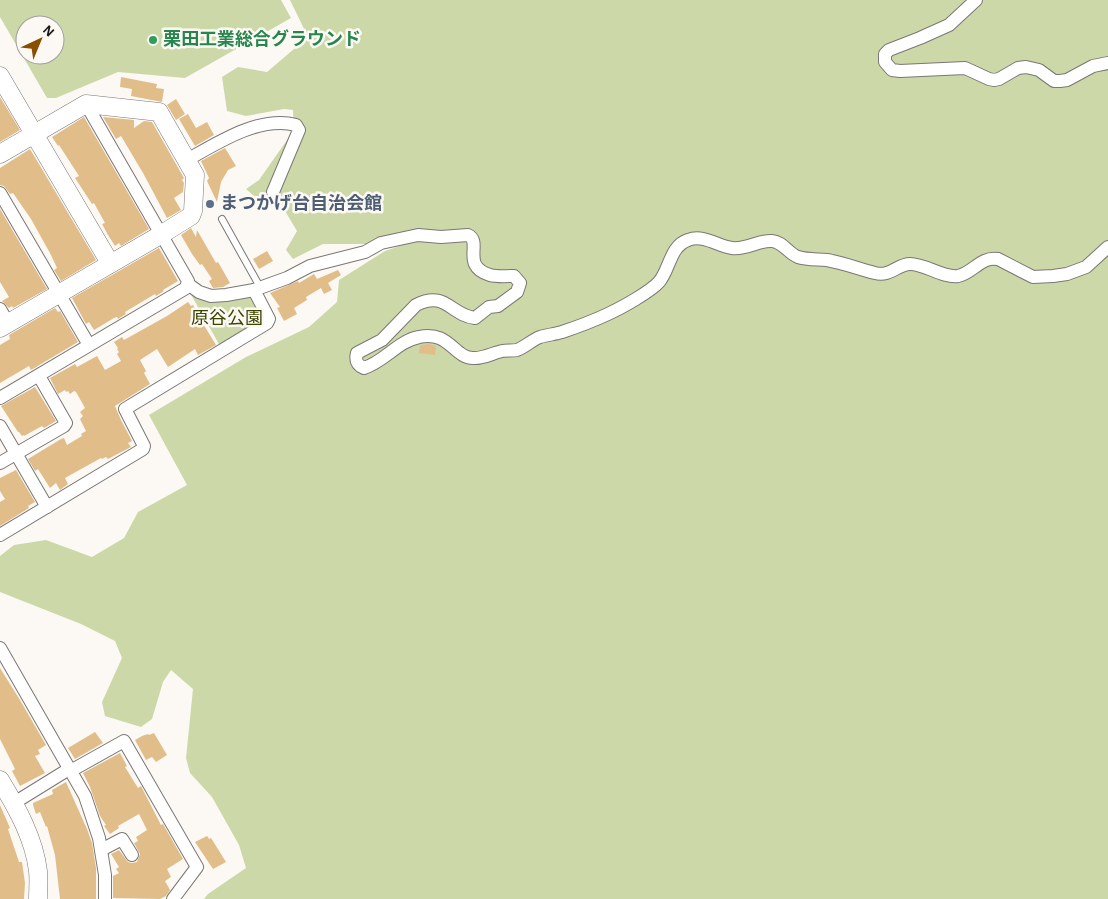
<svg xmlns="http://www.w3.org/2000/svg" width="1108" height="899" font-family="'Alegreya Sans','Noto Sans JP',sans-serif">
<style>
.green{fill:#ccd8a8;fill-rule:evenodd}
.building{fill:#e1bd8a}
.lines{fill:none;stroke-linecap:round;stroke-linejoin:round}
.lane-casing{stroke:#7a7774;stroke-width:8}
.street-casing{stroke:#7a7774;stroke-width:14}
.secondary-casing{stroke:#7a7774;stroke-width:19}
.lane{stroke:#fff;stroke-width:6}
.street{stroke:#fff;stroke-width:12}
.secondary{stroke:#fff;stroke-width:18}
.leisure-dot{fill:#2e9e5b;stroke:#fcf9f5;stroke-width:2}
.service-dot{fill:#5c6f8a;stroke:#fcf9f5;stroke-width:2}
.labels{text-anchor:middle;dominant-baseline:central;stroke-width:5;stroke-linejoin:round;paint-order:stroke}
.leisure-label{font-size:18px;font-weight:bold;fill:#27864d;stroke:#fcf9f5;text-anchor:start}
.service-label{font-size:18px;font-weight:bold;fill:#4e5e75;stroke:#fcf9f5;text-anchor:start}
.park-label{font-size:18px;fill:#3b4601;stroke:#fcf9f5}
</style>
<rect width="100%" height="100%" fill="#fcf9f5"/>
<g class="green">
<path d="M0 0H281L291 18 185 78 118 72 56 98H47L0 17ZM25 25H55V55H25Z"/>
<polygon points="290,0 1108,0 1108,899 204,899 208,894 246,868 239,845 212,797 190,773 186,758 193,689 171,670 163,682 152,719 141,727 105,716 102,702 122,658 115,641 81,624 0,592 0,556 14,545 46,540 92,557 124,538 138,512 187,485 149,415 246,357 309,327 337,302 339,280 385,251 420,239 420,231 366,244 323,244 293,259 286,250 297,231 279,201 254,196 246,189 259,180 294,130 293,110 284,109 246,116 227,111 222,77 238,67 267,72 308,37"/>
<polygon points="189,291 251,297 262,317 262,320 220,346"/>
</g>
<g class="building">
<polygon points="121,77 157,84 156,88 164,89 162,102 131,96 132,89 120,87"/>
<polygon points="0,97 20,130 0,142"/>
<polygon points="176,99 185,114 176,120 167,105"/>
<polygon points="188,114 196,128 207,122 214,135 195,146 179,119"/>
<polygon points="84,117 149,229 121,246 119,243 115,246 108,235 102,224 105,223 94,203 92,204 75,178 79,176 59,145 58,146 52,137"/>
<polygon points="103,117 134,120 134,128 144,121 152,122 184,178 182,180 184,183 183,192 174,198 181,210 167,218 143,173 121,136 116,139"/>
<polygon points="225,148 236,166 228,170 221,182 217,202 207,181 209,178 201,161"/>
<polygon points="30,149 96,260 61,281 54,270 57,268 51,255 31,219 13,193 10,194 4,186 0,185 0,168"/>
<polygon points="0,209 47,289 13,308 12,306 9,308 2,301 9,297 0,282"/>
<polygon points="191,228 196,237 197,230 216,263 218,262 230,283 223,287 213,288 209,281 212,279 202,264 200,265 192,254 181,235"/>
<polygon points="159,248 178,281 163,290 164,291 156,296 155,294 125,312 126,314 118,319 117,317 114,318 94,330 89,322 86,324 72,298"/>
<polygon points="267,251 273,261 259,269 253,259"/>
<polygon points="338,270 341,275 328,283 332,290 324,294 321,288 306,297 307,300 294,308 297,314 284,321 277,308 280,307 270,293 298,281 299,283 314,274 317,279"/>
<polygon points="188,302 191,306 193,305 198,314 197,314 216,345 198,355 195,349 168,367 157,349 140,360 146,371 144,373 150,384 115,406 121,420 132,441 128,443 131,447 108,459 106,457 102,459 101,458 65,478 68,484 60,490 56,483 50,488 38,469 35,471 28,459 61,439 64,438 67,445 82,436 81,434 86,431 80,419 83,416 80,412 85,408 76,392 74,391 70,394 68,391 66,392 65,390 58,394 50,378 75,364 77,367 97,356 105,370 121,361 117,354 119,352 117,349 118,348 114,342 122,337 124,340 167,316"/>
<polygon points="55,308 58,312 60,311 78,342 31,370 29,366 0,383 0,345 10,339 9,335"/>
<polygon points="429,344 436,346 435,355 419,353 420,345"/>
<polygon points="35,387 56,421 44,428 42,426 24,436 24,435 22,436 19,432 18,432 1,406"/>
<polygon points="16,470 35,502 28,506 29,508 0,526 0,502 5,499 0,491 0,478"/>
<polygon points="0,668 20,700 46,745 38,750 40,754 35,756 45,773 20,786 12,771 15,769 0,739"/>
<polygon points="95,732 103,743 75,759 68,748"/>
<polygon points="154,733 167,755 156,762 152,757 146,760 135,740 142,736 148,734 149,735"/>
<polygon points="120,753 127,766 125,767 138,788 141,786 161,825 163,824 183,859 167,869 171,877 165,881 170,890 166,896 160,899 113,898 113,876 119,873 116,869 119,867 111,854 119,850 128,862 132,863 137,862 140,854 134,843 138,841 136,837 147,830 139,814 118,826 119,828 110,834 104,826 106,825 100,816 90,787 83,773"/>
<polygon points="66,782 87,829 92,843 96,868 96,899 60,899 55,855 47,826 46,827 40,812 36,814 33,805 33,803 53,794 52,790"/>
<polygon points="0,805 10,828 8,829 19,862 22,862 25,883 24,899 0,899"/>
<polygon points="207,836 209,839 211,838 226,862 213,869 195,842"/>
</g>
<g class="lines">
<g class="lane-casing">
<polyline id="lane" points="222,219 260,287"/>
</g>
<g class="street-casing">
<g id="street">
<polyline points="976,0 949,25 920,38 889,50 885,54 885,62 892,70 900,71 965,68 989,79 994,80 999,79 1018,68 1026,67 1039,70 1054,81 1060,81 1067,80 1093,66 1108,63"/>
<path d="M187 160C217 143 260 115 296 125L299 130 273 192"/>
<polyline points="0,193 89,345"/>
<path d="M188 284 199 292 211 296 226 295 254 290 287 278 310 266 365 252 381 243 418 235 441 237 468 235C483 242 460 266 490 275 497 277 506 276 514 276L520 283 517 292 498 306 489 307 475 318C450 315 446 290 416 305L382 340 357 353C355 361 357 365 364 368 384 362 398 341 419 337 449 330 454 358 473 358 482 359 493 353 502 351 507 350 512 351 517 350 525 347 532 340 540 337 547 335 555 334 562 332 577 327 593 321 608 314 621 308 650 292 659 282 670 269 670 246 688 240 704 234 717 246 732 248 746 250 759 240 772 241 783 242 788 253 798 257 807 260 818 259 827 260 844 263 859 269 875 273 890 277 898 264 910 264 926 264 942 278 958 276 973 273 981 256 998 259L1033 277 1053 276 1067 274 1086 267 1108 247"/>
<polyline points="0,309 8,323"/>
<polyline points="0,398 186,288 188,281 86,104"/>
<polyline points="0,426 47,507"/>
<polyline points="0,463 64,426 66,423 39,376"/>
<polyline points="0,535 143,449 144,446 125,409 267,323 269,319 254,290"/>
<polyline points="0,648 85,796 99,838 105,875 105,899"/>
<polyline points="14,803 69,769 74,769 124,741 197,867 173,899"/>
<polyline points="101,850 122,839 132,855"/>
</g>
</g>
<g class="secondary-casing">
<g id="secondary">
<polyline points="0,76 110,263"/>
<polyline points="0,154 86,104 159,112 195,175 193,211 191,216 162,234 0,328"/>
<path d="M0 780C17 808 34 838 38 871 39 880 38 890 38 899"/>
</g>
</g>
<use href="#lane" class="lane"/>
<use href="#street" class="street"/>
<use href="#secondary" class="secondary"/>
</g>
<circle class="leisure-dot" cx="153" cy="40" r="5"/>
<circle class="service-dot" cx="210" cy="204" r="5"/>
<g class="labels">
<g class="leisure-label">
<text x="163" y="40">栗田工業総合グラウンド</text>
</g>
<g class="service-label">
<text x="220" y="204">まつかげ台自治会館</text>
</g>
<g class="park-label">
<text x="227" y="319">原谷公園</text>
</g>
</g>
<g transform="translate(40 40) rotate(44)"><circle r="24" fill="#fcf9f5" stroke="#a29f9d"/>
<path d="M0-4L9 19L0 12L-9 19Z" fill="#874f00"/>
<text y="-8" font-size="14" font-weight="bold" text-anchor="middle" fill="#1a1918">N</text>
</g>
</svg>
